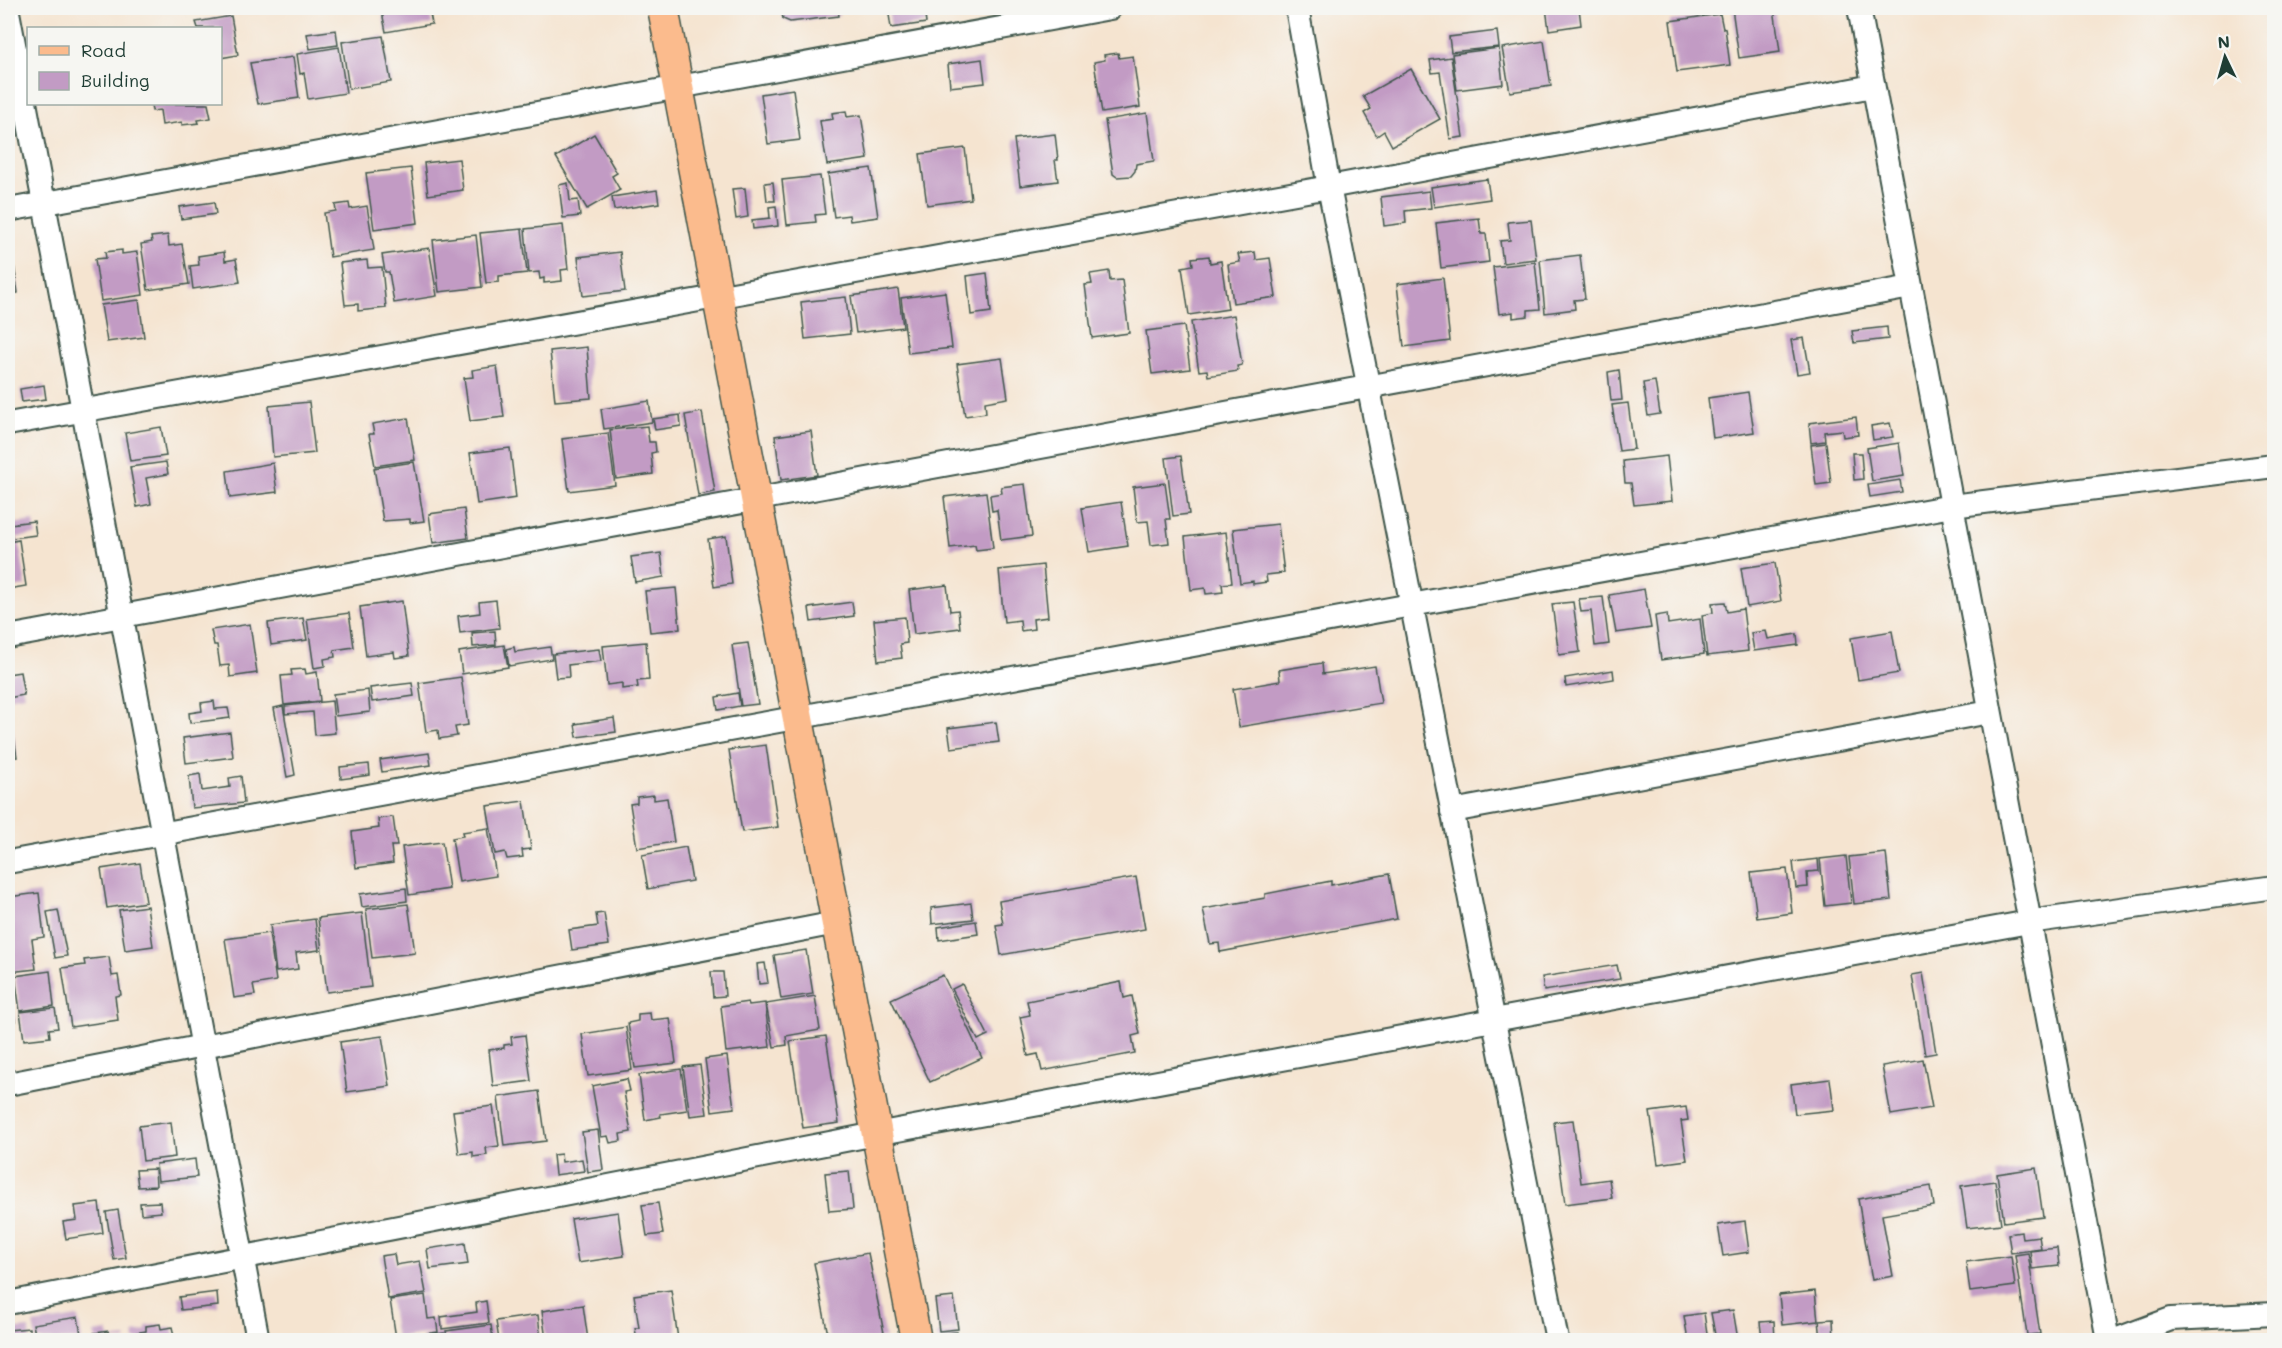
<svg xmlns="http://www.w3.org/2000/svg" width="2282" height="1348" font-family="Mali,sans-serif">
<style>
.building{fill:#c29bc4}
.lines{fill:none;stroke-linecap:round;stroke-linejoin:round}
.minor-casing{stroke:#3f564b;stroke-width:26}
.major-casing{stroke:#3f564b;stroke-width:33}
.minor{stroke:#fff;stroke-width:22}
.major{stroke:#fbbb8d;stroke-width:30}
</style>
<rect width="100%" height="100%" fill="#f6f6f2"/>
<filter id="ink" filterUnits="userSpaceOnUse"><feTurbulence type="fractalNoise" baseFrequency=".0167" numOctaves="2"/><feDisplacementMap in="SourceGraphic" scale="12" xChannelSelector="R" yChannelSelector="G"/><feConvolveMatrix kernelMatrix="1 2 1 2 8 2 1 2 1" color-interpolation-filters="sRGB"/></filter>
<filter id="wash" filterUnits="userSpaceOnUse"><feTurbulence type="fractalNoise" baseFrequency=".008" numOctaves="4" result="noise"/><feDisplacementMap in="SourceGraphic" scale="24" xChannelSelector="R" yChannelSelector="G"/><feGaussianBlur stdDeviation="1.35" result="paint"/><feColorMatrix in="noise" values="0 0 0 0 0 0 0 0 0 0 0 0 0 0 0 0 0 1.4 0 .05"/><feComposite in="paint" operator="in"/></filter>
<g filter="url(#wash)">
<rect width="100%" height="100%" fill="#f5e4d0"/>
<g id="blocks">
<g class="building">
<polygon points="405,8 429,8 432,24 386,32 382,12"/>
<polygon points="781,8 838,8 839,16 790,22 783,19"/>
<polygon points="888,8 924,8 926,23 891,28"/>
<polygon points="1546,8 1579,8 1581,25 1549,30"/>
<polygon points="1732,8 1774,8 1780,52 1739,58"/>
<polygon points="1720,14 1723,29 1725,28 1730,65 1677,72 1670,21"/>
<polygon points="231,16 238,55 220,58 220,28 198,28 196,22"/>
<polygon points="336,30 338,45 310,49 307,34"/>
<polygon points="1497,31 1499,47 1451,52 1449,37"/>
<polygon points="383,36 391,82 349,89 342,42"/>
<polygon points="1544,41 1551,86 1510,92 1502,48"/>
<polygon points="339,47 346,93 308,99 304,73 300,74 297,54"/>
<polygon points="1499,48 1503,84 1457,90 1452,54"/>
<polygon points="1118,53 1119,58 1133,56 1140,107 1102,113 1094,62 1105,60 1104,55"/>
<polygon points="293,57 299,98 258,104 250,63"/>
<polygon points="1451,57 1463,137 1450,139 1440,72 1432,73 1430,60"/>
<polygon points="982,59 985,83 950,87 948,64"/>
<polygon points="1411,69 1440,119 1392,146 1384,131 1377,136 1364,113 1371,109 1363,96"/>
<polygon points="793,89 800,140 768,144 761,94"/>
<polygon points="151,104 208,104 211,118 198,120 199,123 182,125 182,122 162,125 160,110 152,111"/>
<polygon points="846,111 847,117 861,115 868,159 827,165 820,121 833,119 832,113"/>
<polygon points="1147,113 1154,161 1136,164 1135,171 1131,176 1117,177 1113,174 1105,120"/>
<polygon points="594,134 617,173 612,176 620,190 587,209 556,157"/>
<polygon points="1055,134 1058,160 1055,160 1058,181 1020,186 1014,139"/>
<polygon points="965,148 971,199 927,205 920,154"/>
<polygon points="459,159 463,190 428,195 424,163"/>
<polygon points="411,168 418,223 374,229 366,173"/>
<polygon points="871,168 878,217 850,221 849,215 834,217 828,174"/>
<polygon points="820,176 825,214 815,215 816,222 787,225 782,180"/>
<polygon points="1487,179 1490,199 1434,207 1431,187"/>
<polygon points="773,182 775,201 767,201 765,183"/>
<polygon points="568,183 570,201 578,200 580,216 563,218 559,185"/>
<polygon points="745,188 748,217 736,219 732,189"/>
<polygon points="657,190 659,203 614,210 612,197"/>
<polygon points="1429,191 1431,208 1405,211 1406,223 1384,226 1381,197"/>
<polygon points="214,202 216,214 181,219 179,207"/>
<polygon points="349,203 350,209 367,206 374,250 330,257 324,213 336,211 335,205"/>
<polygon points="776,206 778,226 753,229 752,220 770,218 769,207"/>
<polygon points="1479,218 1481,234 1486,234 1489,262 1441,268 1436,223"/>
<polygon points="1531,220 1536,259 1503,263 1500,241 1510,240 1508,222"/>
<polygon points="563,225 568,269 561,270 562,281 544,283 544,278 540,279 539,272 529,273 525,229"/>
<polygon points="522,229 527,273 499,276 499,282 486,283 480,233"/>
<polygon points="168,235 169,246 182,244 189,284 148,290 141,244 152,242 151,237"/>
<polygon points="476,235 482,287 439,292 433,240"/>
<polygon points="8,243 11,243 18,293 8,295"/>
<polygon points="429,248 437,296 394,303 389,272 385,272 382,255"/>
<polygon points="122,250 122,254 137,252 143,295 101,301 95,259 106,258 105,252"/>
<polygon points="224,252 225,261 236,259 240,282 193,289 190,266 199,265 198,256"/>
<polygon points="620,252 625,291 583,296 578,257"/>
<polygon points="1255,252 1256,260 1270,258 1276,297 1233,303 1228,264 1240,262 1238,254"/>
<polygon points="1580,255 1585,299 1574,300 1575,309 1545,313 1540,260"/>
<polygon points="1209,256 1210,263 1221,261 1228,309 1189,315 1182,267 1193,265 1192,258"/>
<polygon points="367,260 368,268 382,267 386,308 358,311 358,304 345,305 340,263"/>
<polygon points="1535,262 1540,309 1528,310 1528,316 1513,318 1513,312 1499,314 1493,267"/>
<polygon points="1109,271 1110,281 1122,280 1129,333 1092,338 1085,285 1092,284 1090,274"/>
<polygon points="987,273 991,312 971,315 967,276"/>
<polygon points="1443,278 1450,341 1404,347 1397,284"/>
<polygon points="898,289 903,327 856,333 851,296"/>
<polygon points="945,292 952,348 908,353 901,298"/>
<polygon points="846,297 850,334 805,339 801,302"/>
<polygon points="139,300 144,337 107,342 101,305"/>
<polygon points="1234,315 1242,365 1237,366 1238,371 1208,376 1207,370 1199,371 1191,322"/>
<polygon points="1184,326 1190,369 1152,374 1146,331"/>
<polygon points="1887,327 1888,339 1854,343 1852,331"/>
<polygon points="1804,338 1810,372 1797,374 1791,340"/>
<polygon points="587,347 591,398 555,401 550,351"/>
<polygon points="1002,358 1008,398 985,402 986,413 965,416 957,364"/>
<polygon points="497,366 504,417 470,421 464,378 473,377 472,370"/>
<polygon points="1619,370 1622,400 1611,401 1608,372"/>
<polygon points="1655,381 1660,414 1648,416 1643,383"/>
<polygon points="44,385 46,399 22,402 20,389"/>
<polygon points="1748,392 1754,432 1713,438 1708,398"/>
<polygon points="649,401 652,422 604,429 601,409"/>
<polygon points="309,402 315,453 273,457 269,406"/>
<polygon points="1628,403 1634,449 1619,451 1612,405"/>
<polygon points="702,412 715,492 698,495 685,415"/>
<polygon points="680,415 681,426 655,430 653,419"/>
<polygon points="1856,417 1858,435 1843,437 1842,430 1824,432 1825,441 1811,443 1809,423"/>
<polygon points="408,418 415,460 375,466 369,434 374,434 372,424"/>
<polygon points="1890,423 1893,437 1873,440 1871,426"/>
<polygon points="647,426 649,442 655,442 656,452 651,453 653,474 616,479 610,430"/>
<polygon points="161,427 166,456 130,461 125,433"/>
<polygon points="811,431 817,475 781,480 775,436"/>
<polygon points="608,433 615,485 569,491 562,439"/>
<polygon points="1826,443 1831,483 1816,485 1811,445"/>
<polygon points="1899,443 1904,476 1872,481 1867,448"/>
<polygon points="510,448 516,498 477,504 470,453"/>
<polygon points="1852,453 1861,453 1863,479 1854,480"/>
<polygon points="1181,456 1189,514 1173,516 1166,458"/>
<polygon points="1667,456 1672,501 1634,505 1631,483 1625,483 1623,461"/>
<polygon points="166,462 168,474 146,478 151,504 137,507 130,467"/>
<polygon points="414,462 424,521 410,523 410,519 383,521 374,468"/>
<polygon points="273,463 277,492 230,498 227,471"/>
<polygon points="1900,480 1902,492 1870,497 1868,485"/>
<polygon points="1165,483 1170,519 1166,519 1169,543 1151,545 1148,521 1137,522 1133,487"/>
<polygon points="1025,484 1032,536 1001,540 997,510 992,511 990,495 1002,493 1001,487"/>
<polygon points="986,492 993,548 976,550 975,545 950,548 944,497"/>
<polygon points="1121,502 1128,546 1089,552 1082,508"/>
<polygon points="464,509 468,538 433,543 429,514"/>
<polygon points="34,521 36,535 12,538 10,524"/>
<polygon points="1278,524 1284,573 1266,575 1267,582 1253,584 1253,581 1240,583 1233,529"/>
<polygon points="1226,532 1232,583 1222,584 1223,592 1206,594 1205,588 1191,590 1185,537"/>
<polygon points="726,536 732,584 714,587 708,539"/>
<polygon points="19,540 26,586 8,589 8,542"/>
<polygon points="661,553 664,577 635,582 631,557"/>
<polygon points="1775,563 1781,601 1747,607 1741,568"/>
<polygon points="1043,565 1048,617 1033,619 1034,629 1021,631 1020,620 1004,622 999,570"/>
<polygon points="947,585 950,611 958,610 960,628 914,634 909,590"/>
<polygon points="676,588 680,629 650,632 645,591"/>
<polygon points="1644,589 1651,628 1616,633 1609,595"/>
<polygon points="1603,597 1609,644 1595,646 1591,611 1581,612 1579,599"/>
<polygon points="496,600 499,628 460,633 458,616 480,613 479,602"/>
<polygon points="402,601 409,656 395,658 394,652 366,656 360,607"/>
<polygon points="852,602 854,616 811,622 809,608"/>
<polygon points="1573,602 1580,652 1559,655 1552,604"/>
<polygon points="1725,602 1727,612 1743,609 1748,651 1707,656 1702,615 1713,613 1712,603"/>
<polygon points="349,613 354,647 334,650 335,657 324,659 325,666 314,668 307,619"/>
<polygon points="1667,614 1668,624 1700,619 1704,654 1661,660 1655,616"/>
<polygon points="905,617 907,643 900,644 902,658 878,661 874,620"/>
<polygon points="303,618 307,640 271,645 268,623"/>
<polygon points="250,624 257,673 230,677 229,665 220,666 217,645 214,645 211,630"/>
<polygon points="495,631 496,645 473,647 472,633"/>
<polygon points="1766,631 1768,639 1797,634 1798,645 1754,651 1751,633"/>
<polygon points="1892,631 1899,673 1858,680 1851,638"/>
<polygon points="646,642 649,680 637,681 638,687 622,689 622,683 607,685 603,646"/>
<polygon points="748,643 758,704 741,706 732,645"/>
<polygon points="504,645 508,667 462,674 459,652"/>
<polygon points="514,647 515,652 550,647 552,659 509,666 506,649"/>
<polygon points="599,649 601,661 568,665 569,677 556,678 553,654"/>
<polygon points="1322,663 1323,674 1375,666 1381,703 1239,727 1233,689 1280,681 1279,670"/>
<polygon points="305,669 306,674 317,672 320,701 284,705 281,676 292,675 291,670"/>
<polygon points="1613,670 1614,679 1566,687 1565,678"/>
<polygon points="20,672 24,695 8,698 8,674"/>
<polygon points="461,677 468,725 455,727 457,736 439,739 438,730 426,732 419,683"/>
<polygon points="412,683 414,696 372,702 370,688"/>
<polygon points="368,690 370,712 336,716 333,694"/>
<polygon points="738,693 740,706 718,710 716,697"/>
<polygon points="214,701 215,709 228,708 230,718 190,723 189,713 202,711 201,703"/>
<polygon points="332,701 335,733 315,735 313,712 285,714 285,706"/>
<polygon points="283,706 295,775 287,777 274,708"/>
<polygon points="10,710 17,757 8,758 8,711"/>
<polygon points="614,718 616,732 577,737 575,724"/>
<polygon points="996,722 999,742 951,748 948,728"/>
<polygon points="230,732 233,757 186,763 183,738"/>
<polygon points="766,745 778,827 742,832 729,750"/>
<polygon points="429,753 431,765 382,772 380,760"/>
<polygon points="369,764 370,775 341,779 340,767"/>
<polygon points="200,774 202,791 230,787 229,778 241,776 244,803 192,808 189,776"/>
<polygon points="654,795 654,800 667,798 674,842 637,848 630,804 637,803 637,797"/>
<polygon points="524,801 531,849 522,850 523,857 507,859 505,852 495,854 487,806"/>
<polygon points="393,817 397,846 391,846 393,863 356,868 352,832 379,828 378,819"/>
<polygon points="488,828 496,876 459,882 452,838 463,836 462,832"/>
<polygon points="442,842 449,889 409,895 402,847"/>
<polygon points="686,847 692,881 648,889 642,855"/>
<polygon points="1886,853 1891,900 1854,904 1849,857"/>
<polygon points="1846,856 1851,903 1825,906 1820,859"/>
<polygon points="1818,859 1819,871 1807,872 1808,887 1796,888 1793,862"/>
<polygon points="140,863 146,902 107,908 101,869"/>
<polygon points="1787,869 1792,913 1757,918 1751,873"/>
<polygon points="1389,874 1397,919 1220,952 1219,943 1210,944 1203,909 1265,898 1265,894 1331,881 1331,885"/>
<polygon points="1136,877 1145,929 1001,955 996,925 1003,924 999,901"/>
<polygon points="406,888 407,901 362,907 360,894"/>
<polygon points="39,893 44,937 32,939 36,969 9,972 8,897"/>
<polygon points="971,903 973,919 932,924 931,908"/>
<polygon points="408,904 415,953 372,958 366,909"/>
<polygon points="147,906 153,946 125,950 119,910"/>
<polygon points="58,910 67,956 55,958 47,912"/>
<polygon points="362,913 371,987 327,992 318,918"/>
<polygon points="604,913 609,945 572,950 569,930 598,926 596,914"/>
<polygon points="315,919 319,950 296,953 298,969 276,972 270,925"/>
<polygon points="976,921 978,934 939,940 938,927"/>
<polygon points="269,933 276,981 253,985 255,995 234,998 225,939"/>
<polygon points="806,950 813,994 781,999 774,955"/>
<polygon points="109,957 112,976 118,975 121,995 115,996 118,1020 71,1027 62,968 85,965 84,960"/>
<polygon points="765,963 768,983 759,984 757,964"/>
<polygon points="1617,965 1620,979 1544,991 1542,977"/>
<polygon points="50,971 54,1006 20,1011 15,976"/>
<polygon points="711,972 723,972 725,996 713,997"/>
<polygon points="1923,973 1936,1053 1925,1055 1912,975"/>
<polygon points="943,975 982,1058 930,1082 891,999"/>
<polygon points="8,981 15,1021 8,1022"/>
<polygon points="1121,982 1124,998 1132,996 1140,1034 1132,1036 1135,1053 1042,1071 1038,1054 1028,1056 1020,1017 1030,1015 1027,1001"/>
<polygon points="962,984 988,1035 978,1040 952,989"/>
<polygon points="815,996 820,1030 786,1036 787,1045 774,1047 766,1004"/>
<polygon points="748,1002 749,1005 765,1003 770,1047 726,1052 721,1006"/>
<polygon points="55,1008 58,1028 49,1029 50,1037 24,1040 20,1012"/>
<polygon points="650,1013 651,1020 670,1018 676,1063 635,1068 628,1023 638,1021 638,1014"/>
<polygon points="626,1027 632,1070 588,1076 582,1034"/>
<polygon points="525,1035 531,1081 493,1086 489,1050 504,1048 504,1045 512,1044 511,1037"/>
<polygon points="382,1036 390,1086 347,1092 340,1042"/>
<polygon points="826,1036 839,1123 803,1128 790,1041"/>
<polygon points="727,1056 734,1108 712,1111 705,1059"/>
<polygon points="1923,1059 1932,1108 1891,1115 1882,1066"/>
<polygon points="700,1065 707,1114 690,1116 683,1067"/>
<polygon points="681,1069 687,1110 660,1114 661,1117 645,1120 639,1075"/>
<polygon points="627,1079 630,1091 624,1092 631,1132 620,1134 621,1141 610,1143 608,1136 601,1137 592,1086"/>
<polygon points="1830,1079 1834,1110 1795,1114 1791,1084"/>
<polygon points="539,1091 546,1141 504,1146 498,1097"/>
<polygon points="493,1106 499,1146 486,1148 487,1155 473,1157 473,1152 459,1154 453,1111"/>
<polygon points="1686,1107 1688,1120 1681,1121 1687,1160 1658,1164 1650,1112"/>
<polygon points="1573,1120 1581,1183 1609,1179 1612,1198 1565,1204 1554,1122"/>
<polygon points="171,1122 175,1157 143,1161 139,1126"/>
<polygon points="598,1130 603,1170 588,1172 582,1132"/>
<polygon points="561,1154 562,1162 582,1159 584,1171 555,1175 553,1155"/>
<polygon points="195,1159 197,1177 158,1181 156,1164"/>
<polygon points="2036,1168 2043,1217 2004,1222 1997,1174"/>
<polygon points="155,1169 156,1186 138,1187 136,1170"/>
<polygon points="849,1171 853,1209 829,1211 825,1173"/>
<polygon points="1995,1181 2001,1224 1967,1228 1961,1186"/>
<polygon points="1931,1186 1934,1206 1882,1215 1893,1276 1872,1280 1858,1199"/>
<polygon points="160,1202 161,1212 141,1214 140,1203"/>
<polygon points="99,1203 103,1233 66,1239 63,1222 77,1220 75,1206"/>
<polygon points="658,1203 663,1234 647,1236 642,1205"/>
<polygon points="118,1210 126,1258 114,1260 106,1212"/>
<polygon points="618,1212 624,1256 578,1263 571,1219"/>
<polygon points="1745,1221 1749,1252 1723,1256 1718,1225"/>
<polygon points="2021,1232 2022,1238 2039,1236 2041,1249 2011,1253 2008,1234"/>
<polygon points="465,1243 468,1264 430,1269 427,1249"/>
<polygon points="2057,1248 2059,1266 2032,1269 2030,1251"/>
<polygon points="868,1253 885,1338 873,1340 829,1340 814,1263"/>
<polygon points="2028,1253 2040,1334 2027,1335 2015,1255"/>
<polygon points="394,1254 396,1265 420,1261 426,1293 388,1299 381,1256"/>
<polygon points="2011,1256 2015,1286 1970,1292 1966,1262"/>
<polygon points="671,1290 678,1339 637,1340 635,1328 639,1328 634,1295"/>
<polygon points="1815,1291 1818,1321 1782,1325 1779,1295"/>
<polygon points="217,1292 218,1306 181,1310 179,1297"/>
<polygon points="425,1295 428,1319 436,1318 438,1332 396,1338 390,1300"/>
<polygon points="954,1297 958,1329 939,1331 935,1299"/>
<polygon points="486,1301 489,1323 442,1329 441,1317 477,1312 476,1303"/>
<polygon points="583,1305 588,1340 546,1340 542,1311"/>
<polygon points="1733,1310 1738,1340 1716,1340 1711,1313"/>
<polygon points="1704,1313 1708,1340 1688,1340 1684,1316"/>
<polygon points="538,1315 541,1340 499,1340 496,1321"/>
<polygon points="78,1317 82,1340 36,1340 33,1324"/>
<polygon points="1833,1319 1834,1340 1821,1340 1819,1320"/>
<polygon points="1774,1321 1775,1340 1762,1340 1760,1322"/>
<polygon points="160,1324 161,1329 172,1327 175,1340 135,1340 133,1333 146,1331 146,1326"/>
<polygon points="491,1325 493,1340 447,1340 446,1331"/>
<polygon points="29,1328 30,1340 8,1340 8,1330"/>
<polygon points="108,1331 110,1339 126,1337 127,1340 96,1340 94,1333"/>
<polygon points="957,1332 958,1340 938,1340 937,1334"/>
<polygon points="444,1333 445,1340 423,1340 422,1336"/>
</g>
</g>
</g>
<g filter="url(#ink)">
<use href="#blocks" fill-opacity="0" stroke="#3f564b" stroke-width="1.5"/>
<g class="lines">
<g class="minor-casing">
<g id="minor">
<polyline points="1297,8 1329,187 1557,1340"/>
<polyline points="1859,8 2108,1340"/>
<polyline points="8,12 258,1340"/>
<polyline points="8,210 1110,8"/>
<polyline points="8,424 1329,187 1873,86"/>
<polyline points="8,637 1911,287"/>
<polyline points="1452,811 1990,712"/>
<polyline points="8,862 1952,506 2274,466"/>
<polyline points="8,1084 836,923"/>
<polyline points="8,1303 876,1134 1494,1020 2029,922 2274,887"/>
<polyline points="2115,1340 2171,1319 2274,1314"/>
</g>
</g>
<g class="major-casing">
<polyline id="major" points="663,8 916,1340"/>
</g>
<use href="#minor" class="minor"/>
<use href="#major" class="major"/>
</g>
</g>
<rect width="2282" height="1348" fill="none" stroke="#f6f6f2" stroke-width="30"/>
<rect x="27" y="27" width="195" height="78" fill="#f6f6f2" stroke="#a0aca6" stroke-width="1.5"/>
<rect x="39" y="46" width="30" height="9" fill="#fbbb8d" stroke="#a0aca6" stroke-width="1.5"/>
<text x="81" y="57" font-size="18" fill="#1f3d34">Road</text>
<rect x="39" y="72" width="30" height="18" fill="#c29bc4" stroke="#a0aca6" stroke-width="1.5"/>
<text x="81" y="87" font-size="18" fill="#1f3d34">Building</text>
<g transform="translate(2225 57) rotate(355)" stroke="#f6f6f2" stroke-width="4.5" paint-order="stroke">
<path d="M0-4.5L10 22L0 15L-10 22Z" fill="#1f3d34"/>
<text y="-9" font-size="16" font-weight="bold" text-anchor="middle" fill="#1f3d34">N</text>
</g>
</svg>
